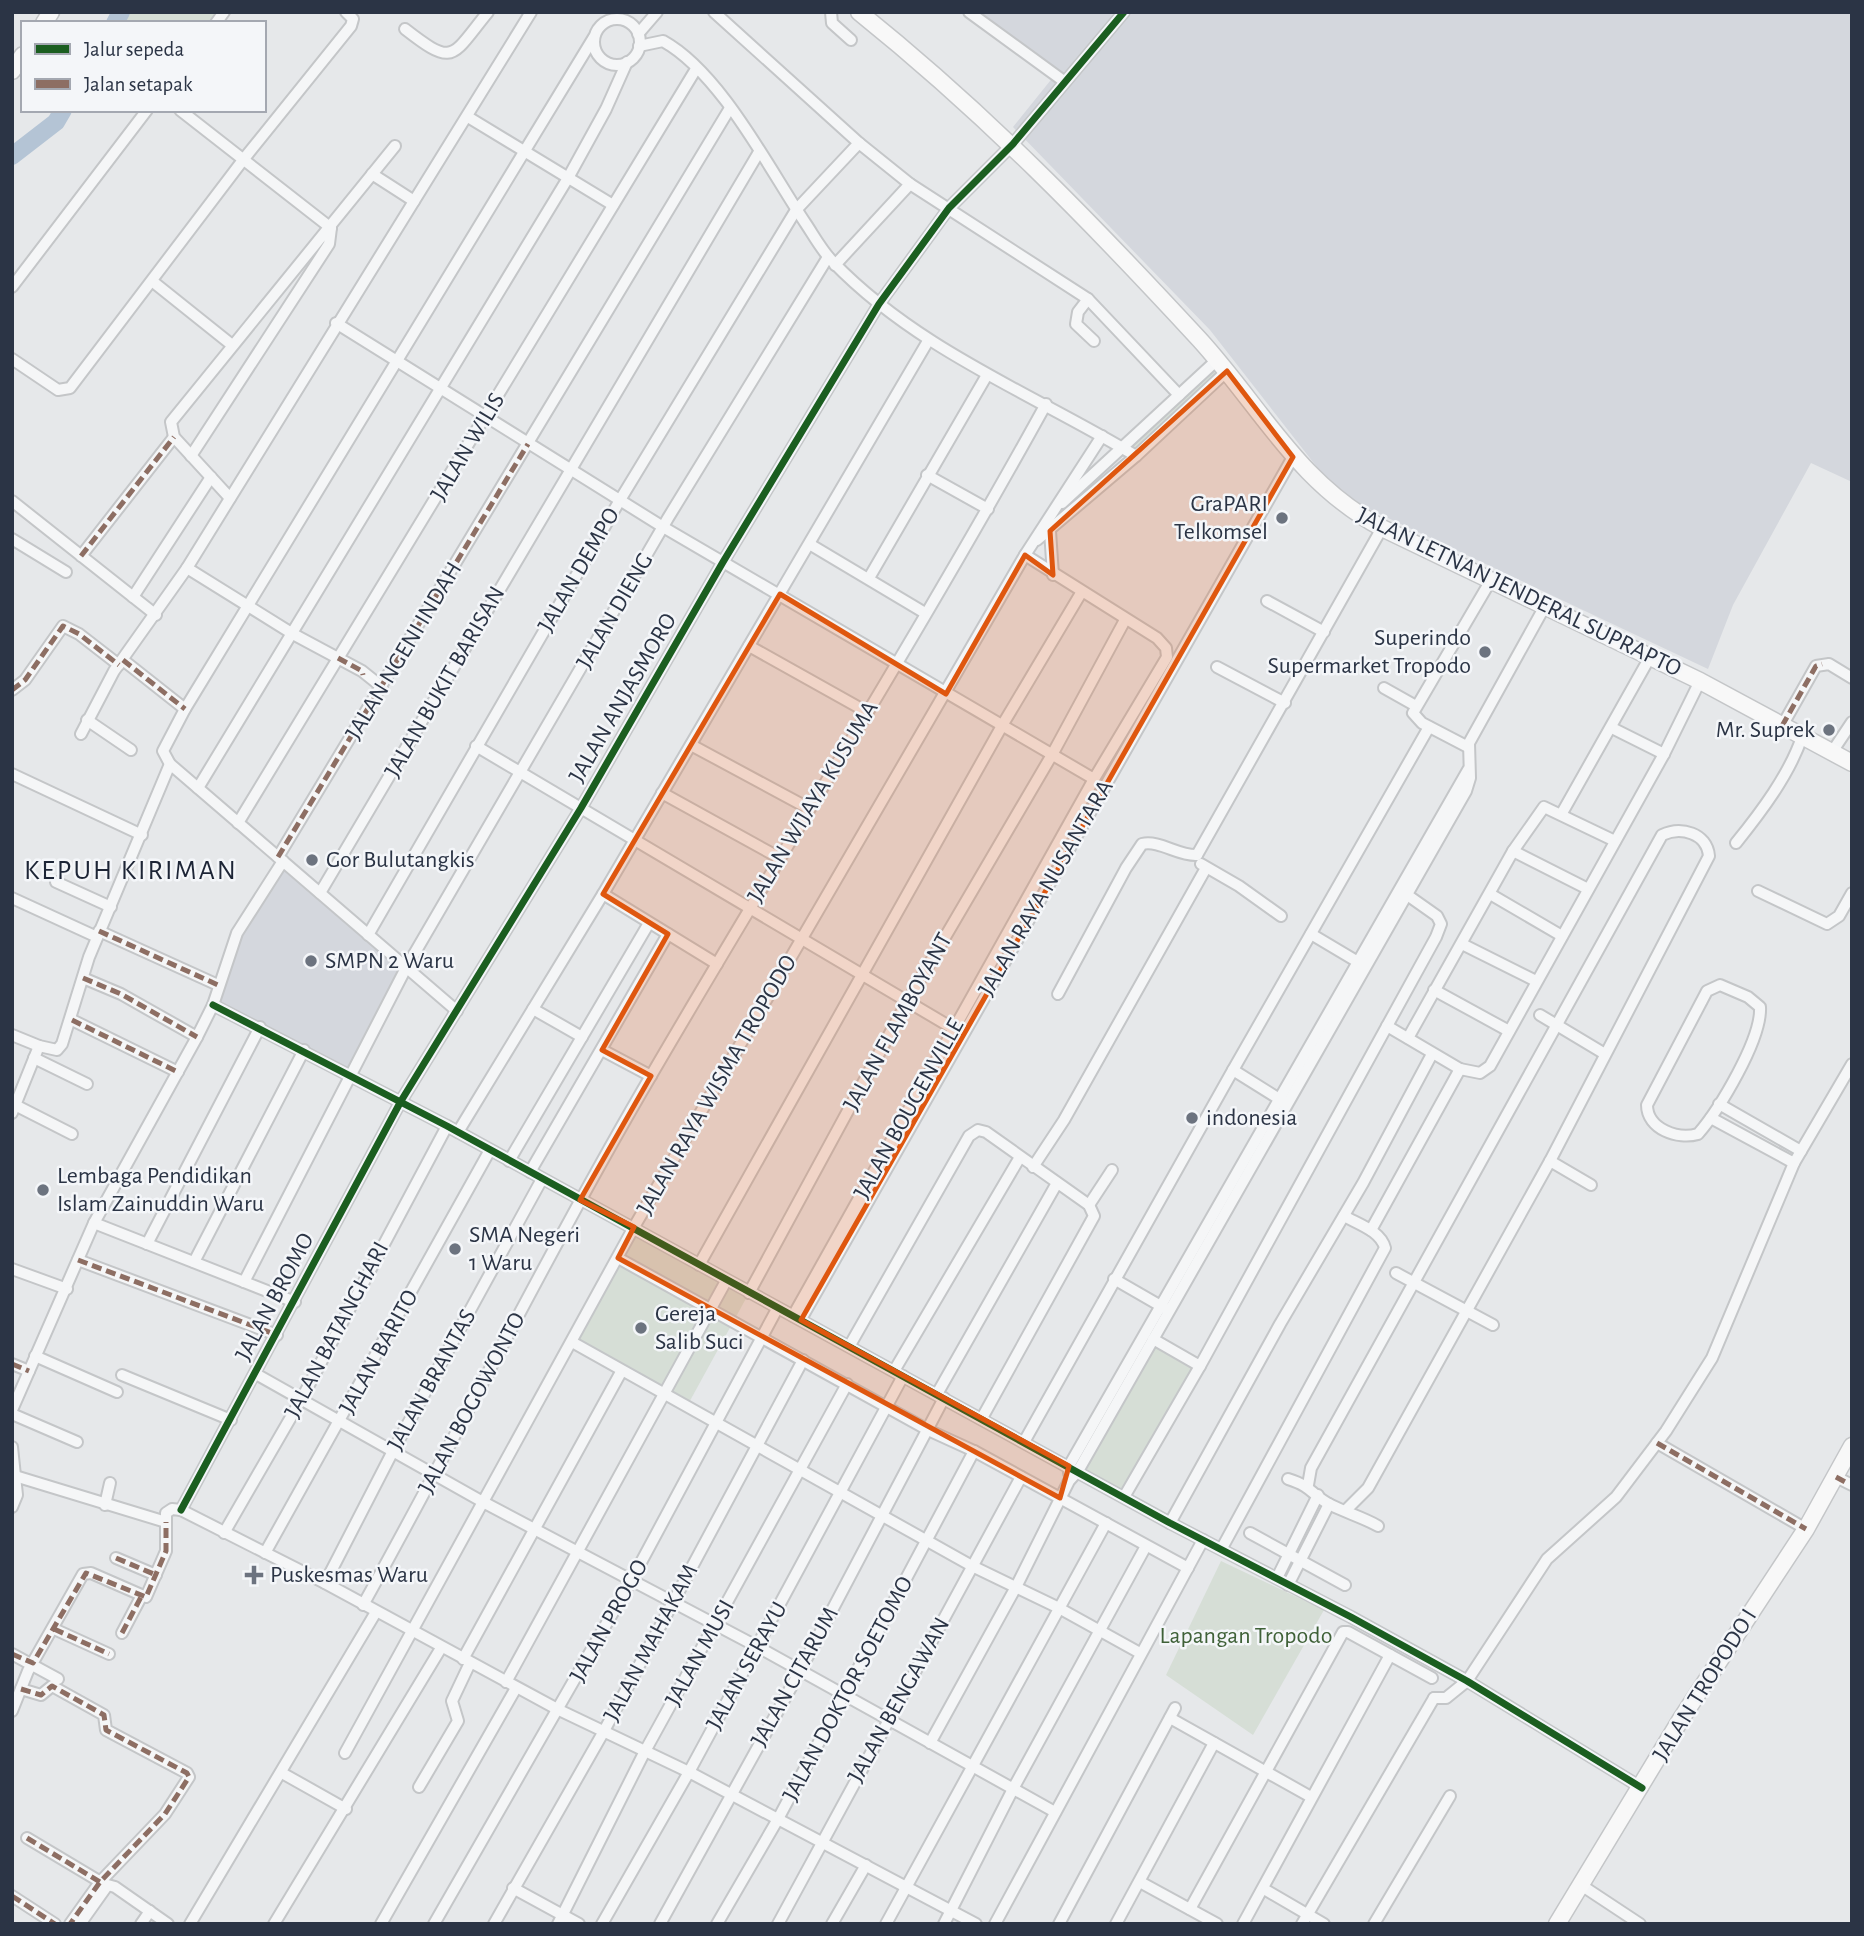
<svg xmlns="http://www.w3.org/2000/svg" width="1864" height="1936" font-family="'Alegreya Sans',sans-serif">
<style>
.built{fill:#d4d7dd}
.green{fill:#d6ded6}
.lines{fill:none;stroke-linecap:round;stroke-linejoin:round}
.river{stroke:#b4c4d5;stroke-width:18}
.street-casing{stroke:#c4c6c8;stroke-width:14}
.secondary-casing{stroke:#c4c6c8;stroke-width:19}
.street{stroke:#f5f6f7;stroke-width:10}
.secondary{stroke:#f8f8f8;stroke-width:16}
.quiet{stroke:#8d6e63;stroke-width:5;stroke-dasharray:10 5;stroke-linecap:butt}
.cycleway-casing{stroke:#f4f6f9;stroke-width:11}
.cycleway{stroke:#1b5e20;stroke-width:7}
.marked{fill:#df570f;fill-opacity:0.2;stroke:#df570f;stroke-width:5;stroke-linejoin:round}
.poi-dot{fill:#6c737f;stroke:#f4f6f9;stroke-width:2.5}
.labels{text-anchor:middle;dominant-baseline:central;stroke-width:5;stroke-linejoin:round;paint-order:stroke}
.street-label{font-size:24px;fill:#2b3445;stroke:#f4f6f9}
.poi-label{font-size:24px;fill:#2b3445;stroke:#f4f6f9;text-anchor:start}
.park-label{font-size:24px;fill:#3f6138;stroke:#f4f6f9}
.quarter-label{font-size:28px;letter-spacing:2px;fill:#1d2536;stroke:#f4f6f9}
</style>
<rect width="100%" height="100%" fill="#e6e8ea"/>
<g class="built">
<polygon points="970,12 1852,12 1852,482 1811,463 1733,605 1708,669 1352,501 1327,480 1210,330 1013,127 1054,76"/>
<polygon points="287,860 405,970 352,1074 215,1003 229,952"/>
</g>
<g class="green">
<polygon points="121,12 224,12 216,23 128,23 119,16"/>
<polygon points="1216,360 1223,371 1138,455 1123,450"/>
<polygon points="634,1227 749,1293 686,1408 572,1342"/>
<polygon points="1153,1339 1200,1366 1124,1497 1078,1471"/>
<polygon points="1221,1561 1324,1610 1253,1735 1166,1675"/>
</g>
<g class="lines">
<g class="river">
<polyline points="115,23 121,12"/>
<polyline points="12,156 56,122 63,110"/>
</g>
<g class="street-casing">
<g id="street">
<polyline points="714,12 859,143 910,184 1088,299 1179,395"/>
<polyline points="831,12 832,23 851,40"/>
<polyline points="969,12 1065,82"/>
<circle cx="617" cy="42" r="23"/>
<polyline points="216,23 224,12"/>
<path d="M405 29C455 68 451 57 488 12"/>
<polyline points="638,34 657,12"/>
<path d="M639 46 663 41C721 73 769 169 806 224 814 236 822 251 833 262 918 350 1033 394 1136 456"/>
<polyline points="180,110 331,228"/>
<polyline points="468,117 613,205"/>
<polyline points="372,174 414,201"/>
<polyline points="835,265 910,184"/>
<polyline points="152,281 232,345"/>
<polyline points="12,287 147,110"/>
<polyline points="1088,299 1078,312 1076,324 1094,341"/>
<polyline points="336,323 663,527 1094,779"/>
<polyline points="12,359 58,390 70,388 243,160 351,26 353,19 346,12"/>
<polyline points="191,456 329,244 331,228"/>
<polyline points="927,475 988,509"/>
<polyline points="230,498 174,437 171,422 395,146"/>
<polyline points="12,501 156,615"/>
<polyline points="1062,503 1217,360"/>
<polyline points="1050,531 1053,575"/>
<polyline points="12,539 66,572"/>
<polyline points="1037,540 1136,456 1227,371"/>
<polyline points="811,545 925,613"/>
<polyline points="81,556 174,437"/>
<polyline points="187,568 293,634 362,671 382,687"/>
<polyline points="869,578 987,375"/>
<polyline points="133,597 211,477"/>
<polyline points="1267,601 1324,632"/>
<polyline points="749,646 867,712"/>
<polyline points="123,660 185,709"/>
<polyline points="1217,667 1285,703"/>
<polyline points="1384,688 1416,706"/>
<polyline points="12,690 25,680 63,626 79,634 119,665"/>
<polyline points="87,720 131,750"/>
<polyline points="1782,726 1816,666 1829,664 1852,678"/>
<polyline points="1612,728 1664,754"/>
<polyline points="81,734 114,671 187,568 531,12"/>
<polyline points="691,745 808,808"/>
<polyline points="476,746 954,1029"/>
<polyline points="1468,747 1422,723 1413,713 1491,580"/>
<polyline points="1832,752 1852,722"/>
<polyline points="12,774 142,835"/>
<polyline points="198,788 568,178 606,109 627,62"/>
<polyline points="662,793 778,857"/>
<polyline points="1562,813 1650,657"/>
<polyline points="238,823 696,69"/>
<path d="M1736 843C1761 812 1789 775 1802 737"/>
<polyline points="1513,851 1588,889"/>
<polyline points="1197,855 1382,528"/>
<polyline points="278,857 730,108"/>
<polyline points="1201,864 1239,886 1281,916"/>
<polyline points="56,882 111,907"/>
<polyline points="1758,891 1827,924 1839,916 1852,893"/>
<polyline points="320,893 759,152"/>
<polyline points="603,894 928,341"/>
<polyline points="1490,894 1562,936"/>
<polyline points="12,898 97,937"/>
<polyline points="99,931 218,985"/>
<polyline points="1311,934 1358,962"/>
<polyline points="368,935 620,500 796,210 859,143"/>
<polyline points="1462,944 1536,981"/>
<polyline points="83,978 121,994 197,1037"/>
<path d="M1720 985 1748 997 1760 1007C1762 1039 1719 1110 1698 1134 1678 1140 1647 1129 1647 1105L1707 991Z"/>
<polyline points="1434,990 1509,1031"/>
<path d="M1058 994 1126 868 1142 844C1160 840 1178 856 1197 855"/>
<polyline points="213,1005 447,1126 1170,1523 1351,1617 1467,1681 1642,1788"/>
<polyline points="533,1009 582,1037"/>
<polyline points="457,1011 170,764 163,751 185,709 594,37"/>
<polyline points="1540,1015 1605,1054"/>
<polyline points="72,1020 178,1072"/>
<polyline points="1387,1026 1460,1069 1480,1073 1490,1066 1664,754 1700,681"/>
<polyline points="12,1035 39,1046 57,1050 62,1044 89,957 170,764"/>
<polyline points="1408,1038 1513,851 1544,807 1615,841"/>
<polyline points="602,1050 651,1076"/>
<polyline points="34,1058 87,1084"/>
<polyline points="1233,1070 1429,727"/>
<polyline points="1719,1104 1801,1151"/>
<polyline points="15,1105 72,1134"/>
<polyline points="12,1113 39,1046"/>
<polyline points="1711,1118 1794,1163"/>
<polyline points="458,1132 603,894 717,964"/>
<polyline points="509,1161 649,923"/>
<polyline points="1550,1161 1591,1185"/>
<polyline points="1033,1167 1064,1120 1206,868"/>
<polyline points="530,1172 668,934"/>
<polyline points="1089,1205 1112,1170"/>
<polyline points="94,1223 295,1302"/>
<polyline points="1371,1230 1460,1069"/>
<polyline points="147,1244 260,1027"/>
<polyline points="618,1258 928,1430 974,1451 1188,1568"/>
<polyline points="78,1260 277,1335"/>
<polyline points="194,1262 304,1050"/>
<polyline points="699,1265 1003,724 1081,593"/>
<polyline points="12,1269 67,1289"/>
<polyline points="1396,1273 1493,1325"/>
<polyline points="1114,1279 1166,1309"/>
<polyline points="244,1282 406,968 668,518 828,257"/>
<polyline points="749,1293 907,1002 1053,753 1125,620"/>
<polyline points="793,1316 1094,779 1167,657 1166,648 1157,638 1025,555"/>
<polyline points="801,1319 1293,457"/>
<polyline points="1153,1339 1200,1366"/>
<polyline points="572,1342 972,1566 1057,1607 1140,1653"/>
<polyline points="850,1345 969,1136 978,1130 986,1132 1089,1205 1094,1216 982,1418"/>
<polyline points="35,1356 117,1392"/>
<polyline points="12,1364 29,1371"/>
<polyline points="894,1371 1020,1157"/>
<polyline points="256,1374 483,1502 758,1647 1055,1812"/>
<polyline points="122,1375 231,1420"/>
<polyline points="937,1394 1057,1183"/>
<polyline points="12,1410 94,1223 197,1037 213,1005 237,933 283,861"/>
<polyline points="12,1414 77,1442"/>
<polyline points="1024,1442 1233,1070 1284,1102"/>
<polyline points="1657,1443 1806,1529"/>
<polyline points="12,1447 17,1495 12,1507"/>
<polyline points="1069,1473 1069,1466 1468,770"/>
<polyline points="15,1476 166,1522"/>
<polyline points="1836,1477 1852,1485"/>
<path d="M1288 1479C1314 1487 1312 1496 1331 1505 1347 1513 1362 1517 1378 1526"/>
<path d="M1308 1485 1311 1468 1662 835C1681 826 1707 833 1709 856L1550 1161 1368 1488 1347 1509"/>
<polyline points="1124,1497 1200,1366 1436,937 1441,924 1437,916 1403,892"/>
<polyline points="105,1505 110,1483"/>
<polyline points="181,1510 401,1101 581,808 723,562 879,304 949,208 1013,144 1124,12"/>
<polyline points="1170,1523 1280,1324 1363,1183 1432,1054"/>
<polyline points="224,1533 302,1398 447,1126"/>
<polyline points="1250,1533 1345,1585"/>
<path d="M1222 1548 1385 1248C1381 1231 1358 1224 1344 1216"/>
<polyline points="265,1553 490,1150"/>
<polyline points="116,1558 156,1575"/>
<polyline points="1277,1578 1318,1495"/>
<polyline points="325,1583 394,1449 542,1179"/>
<polyline points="1288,1585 1329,1504"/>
<path d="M363 1605C461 1429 550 1248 652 1074 782 851 921 631 1046 404"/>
<polyline points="54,1629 109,1654"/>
<polyline points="122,1633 141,1597"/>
<polyline points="12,1654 58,1679"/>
<polyline points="463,1659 621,1372"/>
<polyline points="506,1682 726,1281"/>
<polyline points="21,1689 41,1695 52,1686 104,1715 106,1730 187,1773 189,1777 165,1814 100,1882 70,1924"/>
<polyline points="1434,1698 1446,1698 1467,1681 1547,1559 1616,1497 1666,1431 1712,1358 1794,1163 1852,1064"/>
<polyline points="12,1711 28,1671 83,1574 91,1573 146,1597 166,1551 166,1513 172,1509 181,1510 325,1583 559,1710 689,1772 976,1924"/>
<polyline points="1170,1718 1311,1797"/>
<polyline points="930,1743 1016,1587 1069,1481 1078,1471 1466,791 1470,778 1469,743 1545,606"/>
<polyline points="345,1753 634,1227 1025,555 1102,436"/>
<polyline points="282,1773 346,1809"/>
<polyline points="419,1787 458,1721 452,1701 470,1663"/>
<polyline points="27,1838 104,1884 115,1887 168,1924"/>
<polyline points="1140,1882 1217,1924"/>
<polyline points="1581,1885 1640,1924"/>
<polyline points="513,1888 579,1924"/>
<polyline points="1264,1889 1324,1924"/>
<polyline points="12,1896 55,1924"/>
<polyline points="1190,1909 1343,1632 1348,1632 1432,1678"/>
<polyline points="80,1924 107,1886"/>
<polyline points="141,1924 150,1911"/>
<polyline points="190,1924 376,1612"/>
<polyline points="274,1924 441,1648"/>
<polyline points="381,1924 516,1688"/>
<polyline points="434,1924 631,1581 777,1309"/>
<polyline points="494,1924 604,1731 803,1360"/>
<polyline points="558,1924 644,1753 847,1384"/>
<polyline points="602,1924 689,1772 903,1376"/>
<polyline points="660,1924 800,1671 944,1398"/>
<polyline points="717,1924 778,1819 974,1451"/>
<polyline points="778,1924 1021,1477"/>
<polyline points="832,1924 866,1865"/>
<polyline points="886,1924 1106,1523"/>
<polyline points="944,1924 1014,1787 1146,1546"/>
<polyline points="995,1924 1203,1540"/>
<polyline points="1059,1924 1175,1708"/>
<polyline points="1116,1924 1214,1743"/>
<polyline points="1243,1924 1390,1655"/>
<polyline points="1302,1924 1434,1698"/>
<polyline points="1374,1924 1450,1796"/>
</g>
</g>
<g class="secondary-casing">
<g id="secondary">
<path d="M859 12C986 114 1089 220 1199 339 1262 408 1297 482 1382 528L1700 681 1852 763"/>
<polyline points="44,23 51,12"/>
<polyline points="12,71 23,55"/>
<polyline points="1557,1924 1681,1719 1806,1529 1852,1446"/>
</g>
</g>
<use href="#street" class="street"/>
<use href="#secondary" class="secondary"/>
<g class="quiet">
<polyline points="81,556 174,437"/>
<polyline points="338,658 362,671 363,675"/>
<polyline points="123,660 185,709"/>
<polyline points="12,690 25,680 63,626 79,634 119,665"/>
<polyline points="1782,726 1816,666 1822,664"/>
<polyline points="278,857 528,444"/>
<polyline points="99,931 218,985"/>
<polyline points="83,978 121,994 197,1037"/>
<polyline points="72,1020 178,1072"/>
<polyline points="78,1260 277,1335"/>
<polyline points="12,1364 29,1371"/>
<polyline points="1657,1443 1806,1529"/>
<polyline points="1836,1477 1849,1484"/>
<polyline points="116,1558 156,1575"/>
<polyline points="54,1629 109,1654"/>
<polyline points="122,1633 141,1597"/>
<polyline points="12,1654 33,1663 86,1573 146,1597 166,1551 166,1522"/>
<polyline points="21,1689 41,1695 52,1686 104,1715 106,1730 187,1773 189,1777 165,1814 100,1882 70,1924"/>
<polyline points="27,1838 100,1882"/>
<polyline points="12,1896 55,1924"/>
</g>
<g class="cycleway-casing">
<g id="cycleway">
<polyline points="213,1005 447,1126 1170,1523 1351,1617 1467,1681 1642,1788"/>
<polyline points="181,1510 401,1101 581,808 723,562 879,304 949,208 1013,144 1124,12"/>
</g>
</g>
<use href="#cycleway" class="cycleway"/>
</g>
<path class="marked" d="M1227 371 1293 457 801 1320 1069 1466 1060 1498 618 1258 634 1227 580 1200 651 1076 602 1050 668 934 603 894 780 594 946 694 1025 555 1053 575 1050 531Z"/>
<g class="poi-dot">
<circle cx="1282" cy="518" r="7"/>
<circle cx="1485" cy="652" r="7"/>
<circle cx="1829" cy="730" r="7"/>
<circle cx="312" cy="860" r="7"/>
<circle cx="311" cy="961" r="7"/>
<circle cx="1192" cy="1118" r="7"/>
<circle cx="43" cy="1190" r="7"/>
<circle cx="455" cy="1249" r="7"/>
<circle cx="641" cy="1328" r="7"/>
<path d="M250.5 1564.5h7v7h7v7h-7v7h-7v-7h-7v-7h7z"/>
</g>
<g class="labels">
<g class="street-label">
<text transform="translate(468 447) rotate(-59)">JALAN WILIS</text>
<text transform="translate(579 570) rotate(-60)">JALAN DEMPO</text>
<text transform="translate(1519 592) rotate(26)">JALAN LETNAN JENDERAL SUPRAPTO</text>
<text transform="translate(615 611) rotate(-60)">JALAN DIENG</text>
<text transform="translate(404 651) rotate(-59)">JALAN NGENI INDAH</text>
<text transform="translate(445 682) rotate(-60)">JALAN BUKIT BARISAN</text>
<text transform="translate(623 698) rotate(-60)">JALAN ANJASMORO</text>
<text transform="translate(813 802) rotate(-59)">JALAN WIJAYA KUSUMA</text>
<text transform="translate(1046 888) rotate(-60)">JALAN RAYA NUSANTARA</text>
<text transform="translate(898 1022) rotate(-61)">JALAN FLAMBOYANT</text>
<text transform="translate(717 1085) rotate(-60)">JALAN RAYA WISMA TROPODO</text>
<text transform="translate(909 1109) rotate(-61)">JALAN BOUGENVILLE</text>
<text transform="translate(275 1297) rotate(-62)">JALAN BROMO</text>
<text transform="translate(337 1330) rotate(-62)">JALAN BATANGHARI</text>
<text transform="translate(379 1352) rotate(-61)">JALAN BARITO</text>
<text transform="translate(432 1380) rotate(-61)">JALAN BRANTAS</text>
<text transform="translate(472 1403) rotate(-62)">JALAN BOGOWONTO</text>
<text transform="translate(609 1621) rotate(-61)">JALAN PROGO</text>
<text transform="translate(651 1643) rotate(-62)">JALAN MAHAKAM</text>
<text transform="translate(700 1653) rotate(-61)">JALAN MUSI</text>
<text transform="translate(747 1666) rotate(-61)">JALAN SERAYU</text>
<text transform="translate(795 1677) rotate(-61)">JALAN CITARUM</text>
<text transform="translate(1705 1685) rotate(-58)">JALAN TROPODO I</text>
<text transform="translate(848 1689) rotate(-62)">JALAN DOKTOR SOETOMO</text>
<text transform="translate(899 1700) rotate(-61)">JALAN BENGAWAN</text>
</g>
<g class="poi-label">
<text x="1268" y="504" text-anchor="end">GraPARI<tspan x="1268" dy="28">Telkomsel</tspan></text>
<text x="1471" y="638" text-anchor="end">Superindo<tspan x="1471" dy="28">Supermarket Tropodo</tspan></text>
<text x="1815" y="730" text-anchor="end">Mr. Suprek</text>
<text x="326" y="860">Gor Bulutangkis</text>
<text x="325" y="961">SMPN 2 Waru</text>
<text x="1206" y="1118">indonesia</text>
<text x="57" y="1176">Lembaga Pendidikan<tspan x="57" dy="28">Islam Zainuddin Waru</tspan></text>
<text x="469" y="1235">SMA Negeri<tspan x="469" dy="28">1 Waru</tspan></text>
<text x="655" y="1314">Gereja<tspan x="655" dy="28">Salib Suci</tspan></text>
<text x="270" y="1575">Puskesmas Waru</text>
</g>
<g class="park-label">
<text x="1246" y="1636">Lapangan Tropodo</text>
</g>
<g class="quarter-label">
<text x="131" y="871">KEPUH KIRIMAN</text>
</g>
</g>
<rect width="1864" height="1936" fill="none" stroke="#2b3445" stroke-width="28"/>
<rect x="21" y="21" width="245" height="91" fill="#f4f6f9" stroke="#a4a8b1" stroke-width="2"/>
<rect x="35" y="44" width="35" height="10" fill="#1b5e20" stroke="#a4a8b1" stroke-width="2"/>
<text x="84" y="56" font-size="21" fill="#2b3445">Jalur sepeda</text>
<rect x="35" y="79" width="35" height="10" fill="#8d6e63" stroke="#a4a8b1" stroke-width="2"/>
<text x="84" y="91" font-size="21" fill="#2b3445">Jalan setapak</text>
</svg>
